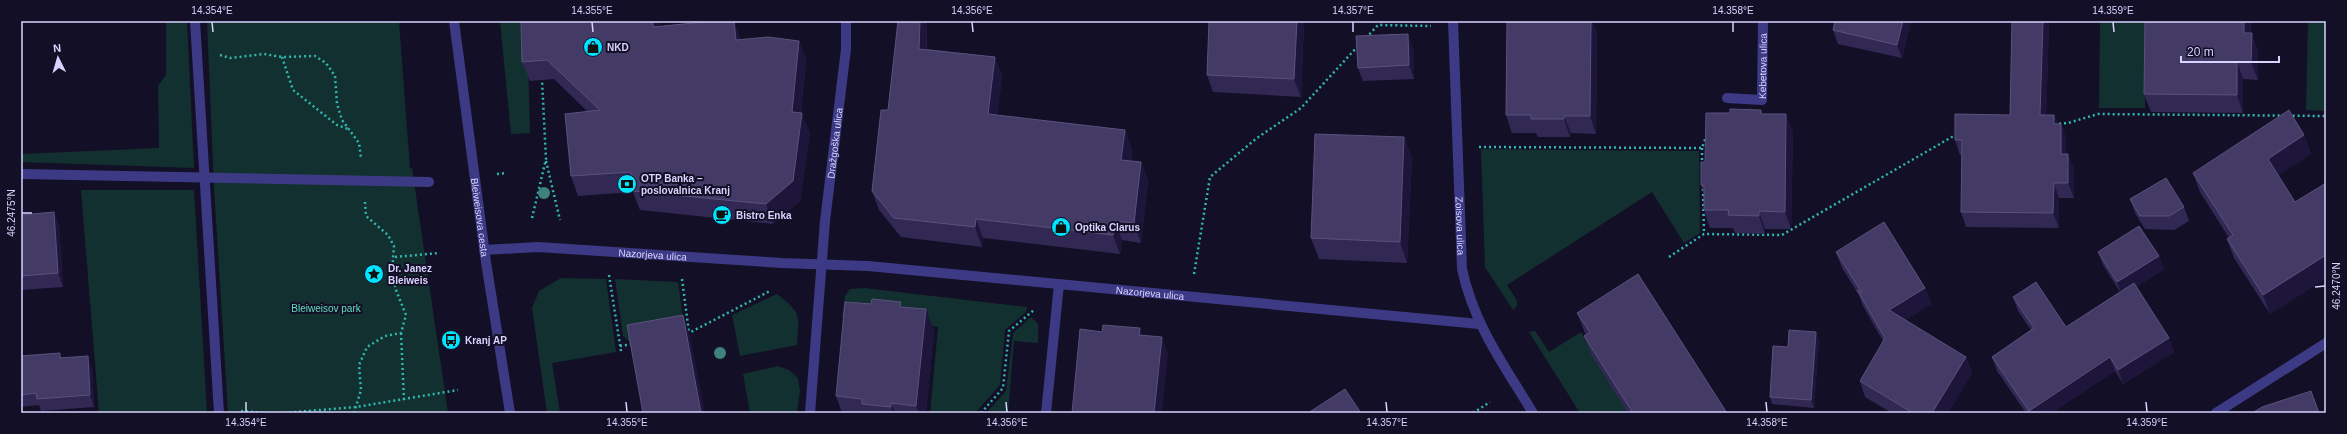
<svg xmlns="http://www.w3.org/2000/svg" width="2347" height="434" font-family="Arial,sans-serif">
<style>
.green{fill:#12302f}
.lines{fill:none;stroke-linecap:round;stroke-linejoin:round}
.path{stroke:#2fb8b0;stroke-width:2.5;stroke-dasharray:2 3;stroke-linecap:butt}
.lane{stroke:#3d3a85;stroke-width:10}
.street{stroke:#3d3a85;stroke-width:10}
.tree{fill:#3d827b}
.wall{fill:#312854}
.shaded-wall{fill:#1d163a}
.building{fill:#433a66;stroke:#5a527e}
.ticks{fill:none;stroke:#d9d4ff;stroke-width:1.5}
.labels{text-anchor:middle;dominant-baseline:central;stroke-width:4;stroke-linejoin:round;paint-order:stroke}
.poi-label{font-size:10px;font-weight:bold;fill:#d9d4ff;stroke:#130f26;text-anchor:start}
.street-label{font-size:10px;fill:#d9d4ff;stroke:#130f26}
.park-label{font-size:10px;fill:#5fe0c0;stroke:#130f26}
.neatline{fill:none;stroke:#d9d4ff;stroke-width:1.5}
.ticks-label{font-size:10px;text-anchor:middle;fill:#d9d4ff}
</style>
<rect width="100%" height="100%" fill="#130f26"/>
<g class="green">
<polygon points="166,21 187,21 194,168 21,162 21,154 159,148 158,86 166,75"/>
<polygon points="207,21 399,21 410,168 412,168 448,413 228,413 214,188"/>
<polygon points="500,21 527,21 530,133 511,134"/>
<polygon points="2100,21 2145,21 2145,108 2099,108"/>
<polygon points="2308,21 2326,21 2326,111 2306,110"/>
<polygon points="1481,149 1699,151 1700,233 1684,243 1652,192 1507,285 1517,301 1517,306 1513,310 1485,267"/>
<polygon points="81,190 194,190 207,413 99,413"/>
<polygon points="561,278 606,279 616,352 552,363 560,413 547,413 532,308 539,291"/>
<polygon points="615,279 678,282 685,333 631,343 623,336"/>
<polygon points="864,288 1027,307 1026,312 1005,330 1000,385 975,413 930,413 938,327 842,317 845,296 850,289"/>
<path d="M777 294C802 313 799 315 797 345L740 356 732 315Z"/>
<polygon points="1031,317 1038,324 1038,343 1014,341 1008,413 986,413 1006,391 1013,333"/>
<polygon points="1535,331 1549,352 1581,332 1628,413 1580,413 1529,332"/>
<polygon points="778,366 789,370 798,378 800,391 797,413 750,413 743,374"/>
</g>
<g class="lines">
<g class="path">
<polyline points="1366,38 1378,25 1431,26"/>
<polyline points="220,55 230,58 264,54 282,57 315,56 326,63 335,76 337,104 342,120 359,143 361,158"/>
<polyline points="282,57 293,90 337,125 348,129"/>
<polyline points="2054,124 2068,123 2098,114 2326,116"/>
<polyline points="1479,147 1702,148 1706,137"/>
<polyline points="1702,148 1702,164"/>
<polyline points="546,161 560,220"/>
<polyline points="497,174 506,173"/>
<polyline points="1703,189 1704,234"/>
<polyline points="532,218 546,159 542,80"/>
<polyline points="395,257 439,253"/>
<polyline points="1669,257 1704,234 1782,235 1957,134"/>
<polyline points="1194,274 1210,177 1257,138 1301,108 1358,46"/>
<polyline points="609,275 621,351"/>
<polyline points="682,279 689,333"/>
<polyline points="401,333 404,400"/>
<polyline points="687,334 770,291"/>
<polyline points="620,346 633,344"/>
<polyline points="241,411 266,413"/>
<polyline points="284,413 356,407 458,390"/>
<polyline points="354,413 361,390 359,365 367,347 385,336 401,333 406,315 396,290 392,272 394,246 388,235 366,216 365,202"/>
<polyline points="981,413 1003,388 1009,331 1034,310"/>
<polyline points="1473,413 1490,402"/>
</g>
<polyline class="lane" points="1046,413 1059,284"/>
<g class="street">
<polyline points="195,21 219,413"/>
<path id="s1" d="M454 21 486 262 510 413"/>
<path id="s2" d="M1453 21 1462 269C1474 325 1504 365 1533 413"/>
<path id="s3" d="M1727 98 1762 100 1763 21"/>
<polyline points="21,174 429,182"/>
<path id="s4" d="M484 250 538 247 782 263 868 266 1479 324"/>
<path id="s5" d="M810 413 825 221 846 49V21"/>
<polyline points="2216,413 2326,343"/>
</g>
</g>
<g class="tree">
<circle cx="544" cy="193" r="6"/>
<circle cx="720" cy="353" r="6"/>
</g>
<g class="wall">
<polygon points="521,21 659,21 660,26 741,39 741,40 799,41 806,60 801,113 810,133 800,201 773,224 640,210 633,192 578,196 571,176 588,112 554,79 530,81 522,62"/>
<polygon points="898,21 927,21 927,49 995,57 1002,76 997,116 1125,130 1132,150 1131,161 1141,162 1148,181 1141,243 1122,240 1120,254 983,238 982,247 901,237 879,210 872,191 888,110"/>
<polygon points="1209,21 1304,21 1301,97 1213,92 1207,75"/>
<polygon points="1507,21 1592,21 1597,34 1596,134 1571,133 1570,137 1538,137 1536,133 1512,133 1506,115"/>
<polygon points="1911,21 1902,58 1838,44 1833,30"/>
<polygon points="2012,21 2049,21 2046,115 2054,115 2058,124 2061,124 2066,139 2066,154 2074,169 2074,198 2059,198 2059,228 1966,227 1961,212 1962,155 1960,155 1955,140 2010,115"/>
<polygon points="2145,21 2251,21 2251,33 2258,51 2258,80 2243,79 2243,113 2151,112 2144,94"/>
<polygon points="1413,47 1414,79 1363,81 1358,68"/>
<polygon points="1761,110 1762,114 1793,131 1791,229 1765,229 1765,234 1735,233 1733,228 1710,228 1704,210 1704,194 1701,185 1705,162 1730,113"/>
<polygon points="2304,135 2311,154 2278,175 2295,202 2326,183 2326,278 2270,314 2234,258 2227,239 2229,238 2200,192 2193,173"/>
<polygon points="1404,137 1412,159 1407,263 1319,259 1311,238"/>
<polygon points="2130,199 2184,207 2189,221 2174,230 2145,229 2135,213"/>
<polygon points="54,212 59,226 63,287 21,290 21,215"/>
<polygon points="1836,252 1925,288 1931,304 1905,320 1966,357 1972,373 1948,413 1892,413 1865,397 1860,381 1883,341 1863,306 1859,295 1842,268"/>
<polygon points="2098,252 2159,256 2164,269 2136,287 2169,338 2174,352 2123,384 2115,371 2051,413 2026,413 1997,371 1992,357 2031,330 2018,311 2013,297 2066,327 2120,292 2103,265"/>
<polygon points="902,307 934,331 926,413 842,413 836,396"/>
<polygon points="1577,313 1727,413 1628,413 1592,356 1584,336 1586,335 1585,333"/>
<polygon points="1819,339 1814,408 1772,404 1770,397"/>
<polygon points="21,356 61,357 92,368 94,407 41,411 39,405 21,407"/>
</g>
<g class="shaded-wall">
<polygon points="653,21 659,21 661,47 653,27"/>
<polygon points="734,21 741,39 743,60 736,40"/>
<polygon points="920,21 927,21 926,68 919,49"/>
<polygon points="1297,21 1304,21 1301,97 1294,79"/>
<polygon points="1591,21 1592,21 1597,34 1596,134 1590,116"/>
<polygon points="1903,21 1911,21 1902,58 1897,45"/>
<polygon points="2043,21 2049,21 2046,130 2040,115"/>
<polygon points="2244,21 2251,21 2250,51 2244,33"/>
<polygon points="2252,33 2258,51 2258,80 2251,62"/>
<polygon points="1408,34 1413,47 1414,79 1409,65"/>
<polygon points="799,41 806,60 799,132 792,112"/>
<polygon points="995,57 1002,76 995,134 988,114"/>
<polygon points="2237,62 2243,79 2243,113 2237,95"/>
<polygon points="802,113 810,133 800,201 773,224 766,204"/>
<polygon points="1786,114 1793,131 1791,229 1785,212"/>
<polygon points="2054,115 2060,130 2054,124"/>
<polygon points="1564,116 1571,133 1570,137 1564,119"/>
<polygon points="2061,124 2066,139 2066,169 2061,154"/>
<polygon points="1125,130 1132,150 1128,179 1121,160"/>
<polygon points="2304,135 2311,154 2275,178 2268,159"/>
<polygon points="1404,137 1412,159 1407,263 1400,242"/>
<polygon points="2068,154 2074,169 2074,198 2068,183"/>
<polygon points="1141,162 1148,181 1141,243 1134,223"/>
<polygon points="2054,183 2059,198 2059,228 2053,213"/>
<polygon points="1759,211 1765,229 1765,234 1759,216"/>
<polygon points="54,212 59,226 63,287 58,273"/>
<polygon points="976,219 983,238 982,247 975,227"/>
<polygon points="1115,221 1122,240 1120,254 1113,235"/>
<polygon points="2326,255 2326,278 2270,314 2263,295"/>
<polygon points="2159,256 2164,269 2122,296 2117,282"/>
<polygon points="1925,288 1931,304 1895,326 1889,310"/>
<polygon points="926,309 934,331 926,413 919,413 916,406"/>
<polygon points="683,315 690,335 705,413 701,413"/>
<polygon points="1140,328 1146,346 1139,335"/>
<polygon points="1816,332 1819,339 1814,408 1811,400"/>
<polygon points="1162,337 1168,355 1162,413 1154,413"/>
<polygon points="2169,338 2174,352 2123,384 2118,370"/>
<polygon points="88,356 92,368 94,407 90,395"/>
<polygon points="1966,357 1972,373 1948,413 1932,413"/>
<polygon points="2110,357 2115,371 2051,413 2029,413 2029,411"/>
<polygon points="891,403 895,413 893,413 891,407"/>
</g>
<g class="building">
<polygon points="521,21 653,21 653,27 714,21 734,21 736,40 768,37 799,41 792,112 802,113 793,181 766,204 633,191 631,172 571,176 565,114 600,110 547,60 522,62"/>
<polygon points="898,21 920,21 919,49 995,57 988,114 1125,130 1121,160 1141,162 1134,223 1115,221 1113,235 976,219 975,227 894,218 872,191 881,110 888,110"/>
<polygon points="1209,21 1297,21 1294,79 1207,75"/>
<polygon points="1507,21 1591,21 1590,116 1564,116 1564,119 1531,119 1531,115 1506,115"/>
<polygon points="1835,21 1903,21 1897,45 1833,30"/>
<polygon points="2012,21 2043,21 2040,115 2054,115 2054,124 2061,124 2061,154 2068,154 2068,183 2054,183 2053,213 1961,212 1962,140 1955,140 1955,114 2010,115"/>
<polygon points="2145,21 2244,21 2244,33 2252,33 2251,62 2237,62 2237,95 2144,94"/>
<polygon points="1408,34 1409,65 1358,68 1356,36"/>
<polygon points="1730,109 1761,110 1761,114 1786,114 1785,212 1759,211 1759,216 1728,215 1729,210 1704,210 1704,186 1701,185 1701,162 1705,162 1706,113 1730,113"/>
<polygon points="2289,110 2304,135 2268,159 2295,202 2326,183 2326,255 2263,295 2227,239 2233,235 2193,173"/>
<polygon points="1315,134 1404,137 1400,242 1311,238"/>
<polygon points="2166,178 2184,207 2169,216 2140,216 2130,199"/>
<polygon points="54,212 58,273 21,276 21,215"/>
<polygon points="1884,222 1925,288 1889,310 1966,357 1932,413 1913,413 1860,381 1885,338 1857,290 1862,293 1836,252"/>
<polygon points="2139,226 2159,256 2117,282 2098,252"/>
<polygon points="1638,274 1727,413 1633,413 1584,336 1590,332 1577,313"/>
<polygon points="2036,282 2066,327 2134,283 2169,338 2118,370 2110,357 2029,411 1992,357 2034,328 2013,297"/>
<polygon points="872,299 901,302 900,307 926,309 916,406 891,403 891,407 862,404 862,399 836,396 845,302 871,304"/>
<polygon points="683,315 701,413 643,413 627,325"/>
<polygon points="1103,325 1140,328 1139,335 1162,337 1154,413 1072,413 1080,329 1102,332"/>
<polygon points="1789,330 1816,332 1811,400 1770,397 1773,346 1788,347"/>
<polygon points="60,353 60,358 88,356 90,395 37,399 36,393 21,395 21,356"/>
<polygon points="1345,389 1361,413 1308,413"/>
<polygon points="2311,391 2319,413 2252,413 2262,407"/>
</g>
<path class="ticks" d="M212 22 213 32M592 22 593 32M972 22 973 32M1353 22V32M1733 22V32M2113 22 2114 32M22 213H32M2315 287 2325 286M246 402V412M626 402 627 412M1006 402 1007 412M1386 402 1387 412M1766 402 1767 412M2146 402 2147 412"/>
<defs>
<g id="shop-disc" transform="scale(1)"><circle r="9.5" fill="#00e5ff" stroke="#130f26"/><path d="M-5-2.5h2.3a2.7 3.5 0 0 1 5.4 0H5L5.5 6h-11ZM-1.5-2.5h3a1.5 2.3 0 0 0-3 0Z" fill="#111"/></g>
<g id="bank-disc" transform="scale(1)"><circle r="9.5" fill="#00e5ff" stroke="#130f26"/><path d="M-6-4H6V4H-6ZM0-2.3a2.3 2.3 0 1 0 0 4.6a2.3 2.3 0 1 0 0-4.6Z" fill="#111"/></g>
<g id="cafe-disc" transform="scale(1)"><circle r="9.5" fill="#00e5ff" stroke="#130f26"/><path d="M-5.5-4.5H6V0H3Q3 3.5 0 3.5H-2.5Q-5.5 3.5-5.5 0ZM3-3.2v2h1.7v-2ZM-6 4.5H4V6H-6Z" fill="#111"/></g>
<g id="sight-disc" transform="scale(1)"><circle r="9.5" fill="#00e5ff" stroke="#130f26"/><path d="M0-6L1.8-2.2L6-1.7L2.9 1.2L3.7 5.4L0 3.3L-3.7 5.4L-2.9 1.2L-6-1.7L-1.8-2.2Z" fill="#111"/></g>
<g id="bus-disc" transform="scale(1)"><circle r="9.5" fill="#00e5ff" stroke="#130f26"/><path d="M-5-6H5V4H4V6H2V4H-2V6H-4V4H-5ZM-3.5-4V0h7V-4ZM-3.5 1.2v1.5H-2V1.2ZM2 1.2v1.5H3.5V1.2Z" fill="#111"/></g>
</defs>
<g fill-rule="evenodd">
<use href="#shop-disc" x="593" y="47"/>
<use href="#bank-disc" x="627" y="184"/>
<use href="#cafe-disc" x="722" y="215"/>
<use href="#shop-disc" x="1061" y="227"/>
<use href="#sight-disc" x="374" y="274"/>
<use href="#bus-disc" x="451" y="340"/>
</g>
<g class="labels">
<g class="poi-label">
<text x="607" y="47">NKD</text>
<text x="641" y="178">OTP Banka –<tspan x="641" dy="12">poslovalnica Kranj</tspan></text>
<text x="736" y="215">Bistro Enka</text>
<text x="1075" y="227">Optika Clarus</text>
<text x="388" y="268">Dr. Janez<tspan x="388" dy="12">Bleiweis</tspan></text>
<text x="465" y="340">Kranj AP</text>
</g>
<g class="street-label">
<text stroke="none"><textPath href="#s3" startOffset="69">Kebetova ulica</textPath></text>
<text stroke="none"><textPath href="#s5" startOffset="271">Dražgoška ulica</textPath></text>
<text stroke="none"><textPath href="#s1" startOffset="198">Bleiweisova cesta</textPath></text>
<text stroke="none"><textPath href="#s2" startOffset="205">Zoisova ulica</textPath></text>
<text stroke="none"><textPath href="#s4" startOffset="169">Nazorjeva ulica</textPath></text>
<text stroke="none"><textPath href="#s4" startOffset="668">Nazorjeva ulica</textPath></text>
</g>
<g class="park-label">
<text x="326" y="308">Bleiweisov park</text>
</g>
</g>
<rect width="2347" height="434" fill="none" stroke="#130f26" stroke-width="44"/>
<g transform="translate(58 58) rotate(355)" stroke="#130f26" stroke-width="3" paint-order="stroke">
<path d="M0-3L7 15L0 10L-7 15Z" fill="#d9d4ff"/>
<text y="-6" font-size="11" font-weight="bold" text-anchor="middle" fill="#d9d4ff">N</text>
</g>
<path d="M2181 56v6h98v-6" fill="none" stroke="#d9d4ff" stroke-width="2"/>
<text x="2187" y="56" font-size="12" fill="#d9d4ff" stroke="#130f26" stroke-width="3" paint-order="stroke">20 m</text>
<rect x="22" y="22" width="2303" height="390" class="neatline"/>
<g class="ticks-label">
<text x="212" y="14">14.354°E</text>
<text x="592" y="14">14.355°E</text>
<text x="972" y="14">14.356°E</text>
<text x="1353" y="14">14.357°E</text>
<text x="1733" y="14">14.358°E</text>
<text x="2113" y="14">14.359°E</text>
<text transform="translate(11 213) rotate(-90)" y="4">46.2475°N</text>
<text transform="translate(2336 286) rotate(-90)" y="4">46.2470°N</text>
<text x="246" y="426">14.354°E</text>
<text x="627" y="426">14.355°E</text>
<text x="1007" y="426">14.356°E</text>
<text x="1387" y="426">14.357°E</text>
<text x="1767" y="426">14.358°E</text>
<text x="2147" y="426">14.359°E</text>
</g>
</svg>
